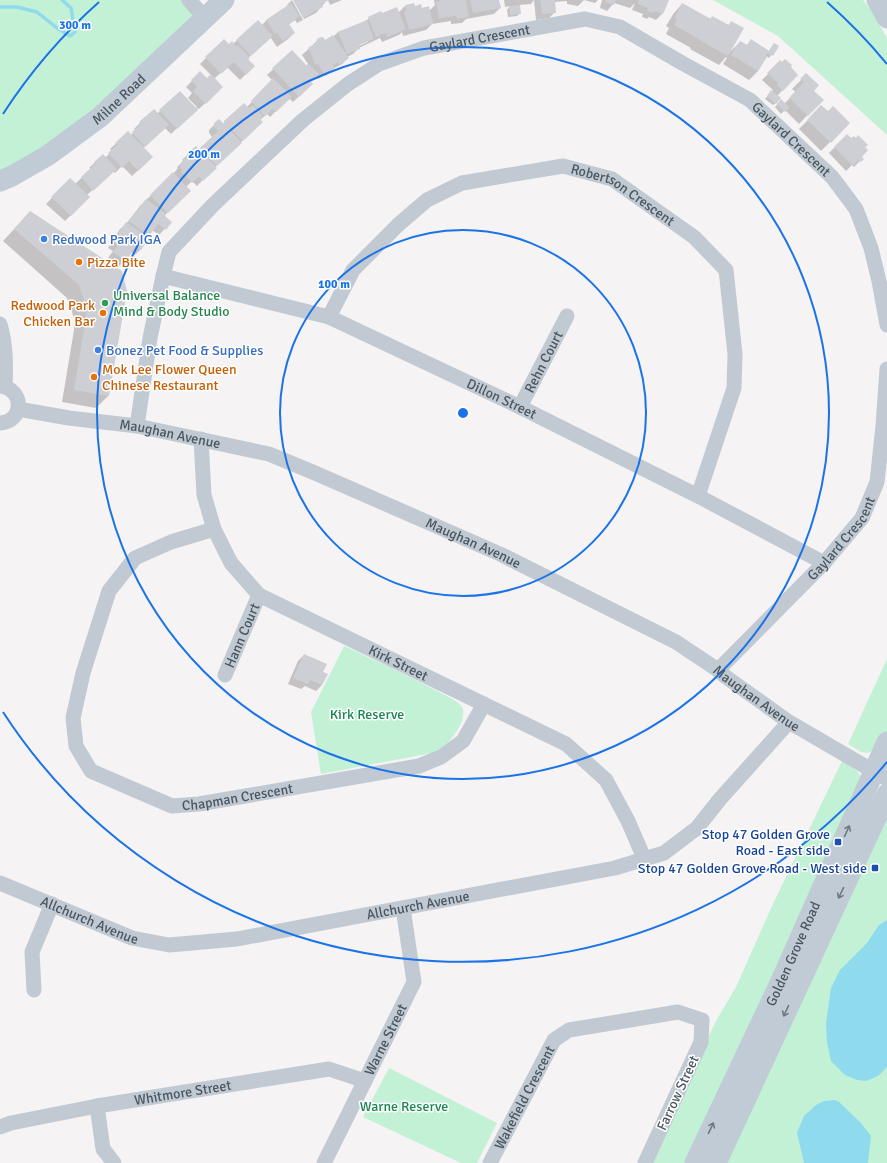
<svg xmlns="http://www.w3.org/2000/svg" width="887" height="1163" font-family="Signika,sans-serif">
<style>
.green{fill:#c3f1d5}
.water{fill:#90daee}
.shadow{fill:#0003;fill-rule:evenodd}
.lines{fill:none;stroke-linecap:round;stroke-linejoin:round}
.stream{stroke:#90daee;stroke-width:3.5}
.building{fill:#cdcfd5}
.street{stroke:#c1cad2;stroke-width:15}
.secondary{stroke:#c1cbd6;stroke-width:21}
.oneway{stroke:#6e7984}
.ring{fill:none;stroke:#1a73e8;stroke-width:2}
.shop-dot{fill:#3f7fe0;stroke:#fff;stroke-width:1.5}
.food-dot{fill:#e8710a;stroke:#fff;stroke-width:1.5}
.leisure-dot{fill:#2e9e5b;stroke:#fff;stroke-width:1.5}
.transit-dot{fill:#1a4fb4;stroke:#fff;stroke-width:1.5}
.labels{text-anchor:middle;dominant-baseline:central;stroke-width:3;stroke-linejoin:round;paint-order:stroke}
.street-label{font-size:14px;fill:#4a5661;stroke:#fff}
.shop-label{font-size:14px;fill:#366cbe;stroke:#fff;text-anchor:start}
.food-label{font-size:14px;fill:#c56008;stroke:#fff;text-anchor:start}
.leisure-label{font-size:14px;fill:#27864d;stroke:#fff;text-anchor:start}
.park-label{font-size:14px;fill:#17864f;stroke:#fff}
.transit-label{font-size:14px;fill:#164399;stroke:#fff;text-anchor:end}
.centre{fill:#1a73e8;stroke:#fff;stroke-width:2}
.ring-label{font-size:12px;text-anchor:middle;font-weight:bold;fill:#1a73e8;stroke:#fff;stroke-width:3;stroke-linejoin:round;paint-order:stroke}
</style>
<rect width="100%" height="100%" fill="#f5f3f3"/>
<g class="green">
<polygon points="0,0 189,0 205,18 100,117 0,181"/>
<polygon points="713,0 863,0 870,9 887,38 887,135 778,36"/>
<path d="M344 646C376 661 408 675 439 692 446 696 457 700 462 707 468 719 452 740 443 747 440 749 436 751 432 753L321 774 311 712Z"/>
<polygon points="887,659 887,732 873,751 867,753 861,752 848,744"/>
<path d="M842 761C851 766 859 769 861 779L688 1163H649L716 1021 736 987 772 906Z"/>
<polygon points="887,794 887,1163 715,1163"/>
<polygon points="389,1068 497,1123 477,1163 461,1163 363,1117"/>
</g>
<g class="water">
<polygon points="887,920 887,1067 878,1076 866,1081 857,1080 845,1075 831,1061 827,1042 826,1023 831,988 840,970 867,943 879,925"/>
<polygon points="834,1100 838,1101 861,1123 871,1136 868,1163 804,1163 797,1133 804,1116 816,1105 824,1101"/>
</g>
<g class="shadow">
<polygon points="292,0 303,20 297,23 295,20 288,25 294,33 288,39 277,47 271,38 269,39 247,59 254,66 240,80 227,67 214,79 216,93 199,109 198,108 171,134 165,128 143,148 146,163 132,176 122,166 115,173 113,171 87,195 89,197 65,221 46,204 70,179 75,184 91,169 89,168 103,155 105,158 112,151 110,149 128,132 131,135 136,130 134,129 140,123 157,114 180,92 195,108 197,107 188,98 192,93 186,87 200,73 207,79 211,75 200,64 224,40 229,45 233,44 245,33 262,25 266,21 288,6 287,5"/>
<polygon points="294,0 327,0 316,13 304,19"/>
<polygon points="328,0 342,0 330,5"/>
<path d="M434 0H465V1L466 0H498L500 8 494 14 466 19 462 23 451 24V21L432 24 426 30 403 36 402 32 399 35 382 42 380 38 359 48 353 54 347 57 348 58 342 64 333 69 328 74 325 76V75L318 79 316 75 309 82 312 84 293 102 289 98 270 117 267 114 260 120 262 122 215 167 197 186 192 181 186 187 190 191 164 216 171 222 159 235 152 230 147 237 141 249 135 255 130 252 125 260 119 266 108 258 113 251 108 248 120 229 126 224 140 206 174 173 178 168 177 167 183 161 182 160 195 147 199 151 213 138 209 133V130L215 124H223L244 104 247 107 272 80 267 75 292 51 306 66 308 64 302 55 318 40 325 41 333 37 338 32 366 21 369 18 382 14 398 13 405 6 413 4 414 7 429 11 435 5ZM368 40V42L354 48V46Z"/>
<polygon points="504,0 598,0 595,3 584,0 578,6 567,4 567,1 554,2 555,12 549,18 536,20 534,0 531,4 519,5 520,13 517,16 508,17 507,10 510,6 505,7"/>
<polygon points="602,0 668,0 662,14 656,20 649,17 647,19 642,17 643,14 632,10 635,3 630,8 614,3 607,11 600,8"/>
<polygon points="682,4 710,19 712,17 728,26 731,22 731,51 740,42 746,46 751,41 768,52 774,44 777,47 769,58 766,56 758,71 749,80 723,64 727,58 726,57 719,65 690,49 691,48 666,34 669,28 666,26 674,13"/>
<polygon points="780,62 789,67 797,75 777,96 776,103 773,105 765,99 773,90 762,80"/>
<polygon points="806,75 813,91 822,100 799,124 785,110 781,114 775,107 781,100 784,104 796,92 792,89"/>
<polygon points="821,107 828,113 849,123 821,151 799,129"/>
<polygon points="847,135 864,147 861,157 862,159 854,167 852,165 846,171 829,153"/>
<polygon points="30,212 126,291 108,396 96,408 62,402 74,330 74,318 67,298 3,241"/>
<polygon points="304,655 322,672 322,685 316,691 305,686 301,689 288,684 298,661"/>
</g>
<g class="lines">
<polyline class="stream" points="0,7 17,7 37,12 57,28 70,36 75,32 71,8 62,0"/>
</g>
<g class="building">
<polygon points="293,0 329,0 321,4 323,7 303,18"/>
<polygon points="440,0 466,0 469,17 457,19 456,16 439,18 436,2 441,1"/>
<polygon points="470,0 499,0 501,8 473,13"/>
<polygon points="540,0 555,0 556,13 542,14"/>
<polygon points="606,0 616,0 614,5 605,2"/>
<polygon points="639,0 669,0 663,14 655,11 654,13 647,11 648,8 638,4"/>
<polygon points="291,3 300,16 289,24 295,33 283,41 277,33 275,34 266,20"/>
<polygon points="414,3 415,6 421,4 422,8 429,6 433,24 409,30 404,12 406,12 405,5"/>
<polygon points="682,3 711,19 712,16 729,25 731,21 744,28 728,56 699,40 699,39 674,25 677,19 675,17"/>
<polygon points="520,5 521,14 510,15 509,6"/>
<polygon points="397,7 406,29 388,37 386,33 376,37 368,17 381,11 382,13"/>
<polygon points="258,20 273,36 251,56 236,40"/>
<polygon points="367,20 374,39 359,45 360,49 347,54 338,32"/>
<polygon points="333,35 349,58 339,65 338,62 333,65 335,68 332,71 331,70 324,74 318,64 316,65 312,58 313,57 308,48 316,43 317,39 321,37 324,38 325,40"/>
<polygon points="224,39 229,44 232,41 236,46 238,45 250,58 248,59 255,66 246,75 234,62 221,74 205,57"/>
<polygon points="751,39 769,51 774,43 779,46 773,56 767,53 766,56 767,57 758,71 731,55 740,41 747,45"/>
<polygon points="292,50 307,66 309,64 319,74 311,82 313,84 299,97 272,68"/>
<polygon points="785,59 792,65 791,67 798,75 783,91 777,85 778,83 767,73 780,60 782,62"/>
<polygon points="200,71 207,78 211,74 223,87 206,104 193,91 197,87 191,80"/>
<polygon points="806,73 819,85 814,91 824,100 808,116 789,98 804,82 800,79"/>
<polygon points="273,78 292,97 276,112 273,109 265,116 251,101"/>
<polygon points="771,90 781,98 776,104 767,96"/>
<polygon points="180,91 198,110 177,129 159,110"/>
<polygon points="781,99 789,107 785,112 777,104"/>
<polygon points="244,103 249,108 253,105 263,116 260,119 263,122 243,141 232,130 231,131 242,143 217,166 200,148 218,131 214,127 214,123 219,119 224,124 224,121"/>
<polygon points="821,105 828,111 833,106 850,123 831,143 807,120"/>
<polygon points="154,109 169,125 145,147 132,132 141,124 139,122"/>
<polygon points="128,131 153,157 138,171 129,161 122,168 108,153 117,145 115,143"/>
<polygon points="847,134 851,138 854,136 856,138 858,135 868,145 865,147 868,150 862,157 864,159 861,162 859,160 853,166 834,147"/>
<polygon points="196,146 217,168 203,181 199,176 192,183 181,172 182,170 179,166 183,162 182,161 188,155 187,154"/>
<polygon points="103,154 117,169 93,191 81,177 96,163 94,162"/>
<polygon points="173,172 191,191 168,213 150,195"/>
<polygon points="70,178 90,197 71,216 51,197"/>
<polygon points="146,199 166,214 165,216 172,222 166,230 158,224 149,236 129,221"/>
<polygon points="30,211 122,271 127,291 109,396 74,390 86,317 86,306 79,285 14,229"/>
<polygon points="126,222 149,238 141,250 136,246 126,261 113,252 118,245 113,241"/>
<polygon points="304,654 327,664 323,672 328,674 322,685 310,680 308,684 293,678"/>
</g>
<g class="lines">
<g class="street">
<polyline points="189,0 205,18"/>
<path id="s1" d="M163 276 329 317 520 407 698 496 824 563"/>
<path id="s2" d="M329 317 353 270 399 224 427 200 462 183 563 166 612 179 694 237 726 270 735 354 734 388 698 496"/>
<path d="M0 324C6 345 6 365 5 387"/>
<path d="M0 386C25 389 24 422 0 423"/>
<path id="s3" d="M520 407 567 316"/>
<path id="s4" d="M18 409 69 418 137 426 269 454 315 473 500 554 676 642 718 670 726 677 789 722 887 779"/>
<path id="s5" d="M137 426 150 338 163 276 169 252 213 205 303 120 348 84 379 64 424 48 585 19 620 27 682 63 750 100 832 177 856 209 871 248 879 281 887 325"/>
<path id="s6" d="M201 439 204 495 214 529 231 563 259 595 566 744 606 780 628 821 644 858"/>
<path id="s7" d="M214 529 171 542 135 558 109 591 83 673 73 718 76 746 91 771 172 806 199 804 419 766 441 757 463 741 484 704"/>
<path id="s8" d="M718 670 824 563 862 518 877 482 883 426 887 369"/>
<path id="s9" d="M225 675 259 595"/>
<path id="s10" d="M0 883 132 938 169 945 237 939 615 868 664 853 697 828 720 799 789 722"/>
<polyline points="34,990 32,952 52,904"/>
<polyline points="97,1106 103,1149 114,1163"/>
<path id="s11" d="M0 1127 11 1123 97 1106 329 1069 365 1081"/>
<path id="s12" d="M324 1163 414 982 403 908"/>
<path id="s13" d="M490 1163 554 1040 569 1030 678 1012 702 1020 701 1042 645 1163"/>
</g>
<g class="secondary">
<polyline points="877,0 887,18"/>
<path id="s14" d="M0 181 12 176 47 156 100 117 224 0"/>
<path id="s15" d="M695 1163 781 981 887 742"/>
<polyline points="716,1163 887,794"/>
</g>
</g>
<defs><path id="oneway-shaft" d="M-6 0H5M1.5-3L5.5 0L1.5 3" fill="none" stroke-width="1.6" stroke-linecap="round" stroke-linejoin="round"/></defs>
<g class="oneway">
<use href="#oneway-shaft" transform="translate(847 831) rotate(-66)"/>
<use href="#oneway-shaft" transform="translate(841 893) rotate(115)"/>
<use href="#oneway-shaft" transform="translate(786 1011) rotate(115)"/>
<use href="#oneway-shaft" transform="translate(711 1128) rotate(-65)"/>
</g>
<g class="ring">
<circle cx="463" cy="413" r="183"/>
<circle cx="463" cy="413" r="366"/>
<path d="M887 762A549 549 0 0 1 3 712M3 114A549 549 0 0 1 99 2M827 2A549 549 0 0 1 887 64"/>
</g>
<g class="shop-dot">
<circle cx="44" cy="239" r="4"/>
<circle cx="98" cy="350" r="4"/>
</g>
<g class="food-dot">
<circle cx="79" cy="262" r="4"/>
<circle cx="103" cy="313" r="4"/>
<circle cx="94" cy="377" r="4"/>
</g>
<circle class="leisure-dot" cx="105" cy="303" r="4"/>
<g class="transit-dot">
<rect x="834" y="838" width="8" height="8" rx="2"/>
<rect x="871" y="864" width="8" height="8" rx="2"/>
</g>
<g class="labels">
<g class="street-label">
<text stroke="none"><textPath href="#s5" startOffset="564">Gaylard Crescent</textPath></text>
<text stroke="none"><textPath href="#s14" startOffset="145">Milne Road</textPath></text>
<text stroke="none"><textPath href="#s5" startOffset="913">Gaylard Crescent</textPath></text>
<text stroke="none"><textPath href="#s2" startOffset="363">Robertson Crescent</textPath></text>
<text stroke="none"><textPath href="#s3" startOffset="51">Rehn Court</textPath></text>
<text stroke="none"><textPath href="#s1" startOffset="362">Dillon Street</textPath></text>
<text stroke="none"><textPath href="#s4" startOffset="154">Maughan Avenue</textPath></text>
<text stroke="none"><textPath href="#s8" startOffset="181">Gaylard Crescent</textPath></text>
<text stroke="none"><textPath href="#s4" startOffset="478">Maughan Avenue</textPath></text>
<text stroke="none"><textPath href="#s9" startOffset="43">Hann Court</textPath></text>
<text stroke="none"><textPath href="#s6" startOffset="327">Kirk Street</textPath></text>
<text stroke="none"><textPath href="#s4" startOffset="802">Maughan Avenue</textPath></text>
<text stroke="none"><textPath href="#s7" startOffset="470">Chapman Crescent</textPath></text>
<text stroke="none"><textPath href="#s10" startOffset="433">Allchurch Avenue</textPath></text>
<text stroke="none"><textPath href="#s10" startOffset="97">Allchurch Avenue</textPath></text>
<text stroke="none"><textPath href="#s15" startOffset="231">Golden Grove Road</textPath></text>
<text stroke="none"><textPath href="#s12" startOffset="138">Warne Street</textPath></text>
<text stroke="none"><textPath href="#s11" startOffset="186">Whitmore Street</textPath></text>
<text transform="translate(678 1093) rotate(-65)">Farrow Street</text>
<text stroke="none"><textPath href="#s13" startOffset="74">Wakefield Crescent</textPath></text>
</g>
<g class="shop-label">
<text x="52" y="239">Redwood Park IGA</text>
<text x="106" y="350">Bonez Pet Food &amp; Supplies</text>
</g>
<g class="food-label">
<text x="87" y="262">Pizza Bite</text>
<text x="95" y="305" text-anchor="end">Redwood Park<tspan x="95" dy="16">Chicken Bar</tspan></text>
<text x="102" y="369">Mok Lee Flower Queen<tspan x="102" dy="16">Chinese Restaurant</tspan></text>
</g>
<g class="leisure-label">
<text x="113" y="295">Universal Balance<tspan x="113" dy="16">Mind &amp; Body Studio</tspan></text>
</g>
<g class="park-label">
<text x="367" y="714">Kirk Reserve</text>
<text x="404" y="1106">Warne Reserve</text>
</g>
<g class="transit-label">
<text x="830" y="834">Stop 47 Golden Grove<tspan x="830" dy="16">Road - East side</tspan></text>
<text x="867" y="868">Stop 47 Golden Grove Road - West side</text>
</g>
</g>
<circle cx="463" cy="413" r="6" class="centre"/>
<g class="ring-label">
<text x="75" y="29">300 m</text>
<text x="204" y="158">200 m</text>
<text x="334" y="288">100 m</text>
</g>
</svg>
